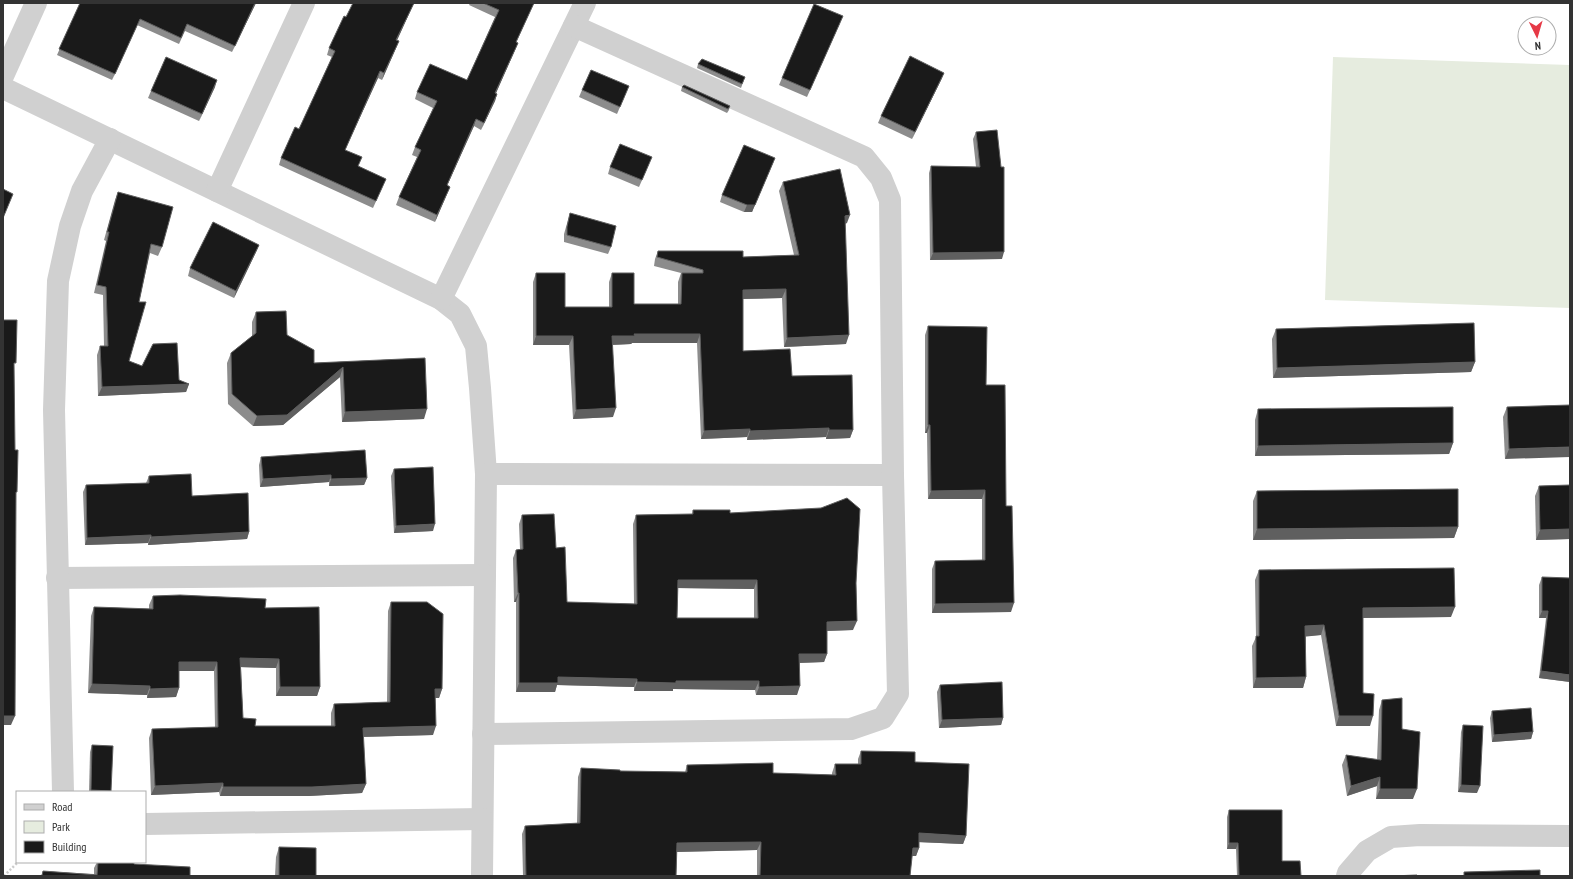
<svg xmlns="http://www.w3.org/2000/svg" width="1573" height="879" font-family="'PT Sans Narrow',sans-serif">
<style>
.green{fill:#e6ecdf}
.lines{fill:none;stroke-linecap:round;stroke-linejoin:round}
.path{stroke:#cdcdcd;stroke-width:2.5;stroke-dasharray:2 2;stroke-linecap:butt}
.street{stroke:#d0d0d0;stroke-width:22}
.wall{fill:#8c8c8c;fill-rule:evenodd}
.shaded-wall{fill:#5f5f5f}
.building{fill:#1a1a1a;stroke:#5f5f5f;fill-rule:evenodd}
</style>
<rect width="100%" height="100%" fill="#fff"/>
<polygon class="green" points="1333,57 1570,65 1570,308 1325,300"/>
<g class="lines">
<polyline class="path" points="4,876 18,862"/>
<g class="street">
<polyline points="3,76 36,3"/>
<polyline points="3,88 441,299 460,314 476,346 480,388 486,474 482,876"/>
<polyline points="217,191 304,3"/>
<polyline points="441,299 585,3"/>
<polyline points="486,474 893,475"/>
<polyline points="57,578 484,575"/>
<polyline points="483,734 851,729 883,718 898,694 893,475 890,200 881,178 864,157 574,26"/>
<polyline points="63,792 54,410 58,281 70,226 82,191 110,139"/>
<polyline points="145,824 482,819"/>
<polyline points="1347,876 1348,873 1367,851 1391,837 1420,835 1570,836"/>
</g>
</g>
<g class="wall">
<polygon points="80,3 256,3 232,52 185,31 179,44 137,25 112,80 57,55"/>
<polygon points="414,3 397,40 399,41 396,48 382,80 378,78 345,150 358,166 386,179 373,208 279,165 281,158 299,129 332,57 327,55 329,48 346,17"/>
<polygon points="470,3 534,3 516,43 518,43 515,50 496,93 497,94 495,101 481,130 474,126 447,186 450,187 435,222 396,205 399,197 417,157 412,155 415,147 433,108 415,99 417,92 467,80 495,17 469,5"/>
<polygon points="840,23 807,97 779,85 782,78"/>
<polygon points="698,64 745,77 741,88 697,68"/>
<polygon points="944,73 941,80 912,139 878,123 881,116"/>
<polygon points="215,87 199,121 148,98 151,91"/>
<polygon points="682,87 730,106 729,110 727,113 681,91"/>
<polygon points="582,90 626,93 617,114 579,97"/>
<polygon points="976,132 1001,167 1002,259 930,260 929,173 931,166 976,167 973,139"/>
<polygon points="775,158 752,212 744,212 720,202 722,195"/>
<polygon points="649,164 639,187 608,174 610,167"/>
<polygon points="783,182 847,223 845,224 846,344 784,347 782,298 743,299 743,351 792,376 853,430 850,438 826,439 826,437 747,440 747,437 701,439 697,343 632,343 631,344 613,345 613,417 573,419 569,345 533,345 533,282 536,273 565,307 609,307 609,282 612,273 634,304 678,304 678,282 681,273 654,266 655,259 658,251 743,257 794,255 779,191"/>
<polygon points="118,192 162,247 158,256 150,253 139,302 129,361 189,384 186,392 98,396 97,355 100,346 104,346 103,295 94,293 106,241 104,240 115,200"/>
<polygon points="570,213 611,247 608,254 564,242 564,234"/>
<polygon points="259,245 256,252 234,298 188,276 190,268"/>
<polygon points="256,312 287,335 314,363 425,358 424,419 342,422 340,377 283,425 253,426 228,404 227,363 231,353 252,336 252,322"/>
<polygon points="928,326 986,385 1006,506 1011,612 932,613 932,569 935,561 982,560 982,499 928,499 927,433 925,433 925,335"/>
<polygon points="1276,329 1475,362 1471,372 1273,378 1272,339"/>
<polygon points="1570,405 1505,459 1503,417 1507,407"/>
<polygon points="1258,409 1453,443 1449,454 1255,456 1255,420"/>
<polygon points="261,457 367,478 364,485 329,486 329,482 260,487 259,465"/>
<polygon points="394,469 433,531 394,533 391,476"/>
<polygon points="149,476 192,496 249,532 247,539 148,545 148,543 85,545 83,492 86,485 146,483"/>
<polygon points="1570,485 1570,539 1536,540 1535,496 1539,486"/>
<polygon points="1257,491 1458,527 1454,538 1253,540 1253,501"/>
<path d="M693 510 730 513 853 630 827 631V654L824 662 800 663 797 695H756L755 690 673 689V691H634V687L557 685 555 692H516V602H514L513 558 516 550 520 549 519 524 522 515 556 548 567 602 634 604 633 524 636 515 692 514ZM678 588 754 589V618H677Z"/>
<polygon points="1259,570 1451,617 1363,618 1363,693 1370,726 1336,726 1321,635 1306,636 1306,677 1303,688 1253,688 1252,646 1256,637 1255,580"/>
<polygon points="1542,577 1570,682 1539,678 1546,618 1539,618 1539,585"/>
<polygon points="153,596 265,608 320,687 317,696 276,696 276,668 241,667 243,718 255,726 331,726 331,713 334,704 387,702 388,611 391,602 442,689 439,698 435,698 433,735 363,737 366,784 362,793 309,796 220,796 219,792 151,795 149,738 152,729 215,727 214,671 179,671 179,688 176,697 147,698 147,695 88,693 91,616 94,607 149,609 149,605"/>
<polygon points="940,685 1003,718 1001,725 939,728 937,692"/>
<polygon points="1382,700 1402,729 1413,799 1376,799 1377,786 1347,796 1342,765 1346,755 1377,760 1379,710"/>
<polygon points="1492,711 1533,732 1531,739 1492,742 1490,718"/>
<polygon points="1463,725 1477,793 1458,792 1461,732"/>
<polygon points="92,745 111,792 89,792 90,752"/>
<polygon points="861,751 915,762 966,836 963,844 919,842 919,848 916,856 912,856 910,876 757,876 757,850 677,852 676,876 523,876 522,834 525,826 577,823 578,777 581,768 620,771 685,772 687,765 773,773 832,775 832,773 835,764 858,764 858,759"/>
<polygon points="1229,810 1282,861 1301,876 1237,876 1236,849 1227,849 1227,817"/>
<polygon points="279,847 316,876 275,876 276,857"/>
<polygon points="97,862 134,862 134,864 190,876 41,876 43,871 94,874 94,868"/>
</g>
<g class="shaded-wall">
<polygon points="255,3 256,3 232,52 235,46"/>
<polygon points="414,3 394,47 396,40"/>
<polygon points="140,19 137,25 112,80 115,74"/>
<polygon points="399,41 396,48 382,80 384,73"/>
<polygon points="518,43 515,50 493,100 495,93"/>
<polygon points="380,71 378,78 342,156 345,150"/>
<polygon points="944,73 941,80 912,139 915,132"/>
<polygon points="217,80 215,87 199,121 202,114"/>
<polygon points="497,94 495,101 481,130 484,123"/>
<polygon points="476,119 474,126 444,192 447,185"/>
<polygon points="775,158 752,212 744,212 747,205"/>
<polygon points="450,187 435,222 437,215"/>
<polygon points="850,215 847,223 842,224 845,216"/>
<polygon points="259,245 256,252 234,298 236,291"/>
<polygon points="1004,252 1002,259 930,260 933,253"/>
<polygon points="786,289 782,298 740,299 743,290"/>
<polygon points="634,334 700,334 697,343 632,343 631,344 609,345 612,336"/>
<polygon points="849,335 846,344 784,347 787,338"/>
<polygon points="536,336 573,336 569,345 533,345"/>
<polygon points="1475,362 1471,372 1273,378 1277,368"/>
<polygon points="343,367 340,377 283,425 253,426 257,416"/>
<polygon points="189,384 186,392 98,396 102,387"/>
<polygon points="616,408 613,417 573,419 576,410"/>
<polygon points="427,409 424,419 342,422 345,412"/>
<polygon points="928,425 930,425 927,433 925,433"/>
<polygon points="829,428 826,437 747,440 750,431"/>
<polygon points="750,429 747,437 701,439 704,431"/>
<polygon points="829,430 853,430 850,438 826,439"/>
<polygon points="1453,443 1449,454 1255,456 1258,446"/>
<polygon points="1570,447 1570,457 1505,459 1509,449"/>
<polygon points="331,475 329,482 260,487 263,479"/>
<polygon points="367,478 364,485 329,486 331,479"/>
<polygon points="985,490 982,499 928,499 931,491"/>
<polygon points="435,524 433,531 394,533 396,526"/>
<polygon points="1458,527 1454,538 1253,540 1257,529"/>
<polygon points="1570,529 1570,539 1536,540 1540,530"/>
<polygon points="249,532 247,539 148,545 151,537"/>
<polygon points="151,535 148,543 85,545 87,538"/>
<polygon points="678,580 757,580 754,589 675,588"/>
<polygon points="518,593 519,593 516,602 514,602"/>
<polygon points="1014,603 1011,612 932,613 935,604"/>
<polygon points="1455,607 1451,617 1359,618 1363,608"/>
<polygon points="1542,611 1548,611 1546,618 1539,618"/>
<polygon points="857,621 853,630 824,631 827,622"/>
<polygon points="1324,625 1321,635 1302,637 1305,626"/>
<polygon points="799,654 827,654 824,662 796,663"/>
<polygon points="240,658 279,659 276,668 237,667"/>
<polygon points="179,662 217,662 214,671 175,671"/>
<polygon points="1541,671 1570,675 1570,682 1539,678"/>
<polygon points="558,677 637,679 634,687 557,685 555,692 516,692 519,683"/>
<polygon points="1306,677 1303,688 1253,688 1256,678"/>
<polygon points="676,681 759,681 755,690 673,689 673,691 634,691 637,682"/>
<polygon points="92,684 150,686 147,695 88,693"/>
<polygon points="800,686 797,695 756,695 759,687"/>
<polygon points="280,687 320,687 317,696 276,696"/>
<polygon points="179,688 176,697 147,698 150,689"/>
<polygon points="435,689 442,689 439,698 432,698"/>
<polygon points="3,716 15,716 11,725 3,725"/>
<polygon points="1339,716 1373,716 1370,726 1336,726"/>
<polygon points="1003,718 1001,725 939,728 942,720"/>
<polygon points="436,726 433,735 359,737 363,728"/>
<polygon points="1533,732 1531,739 1492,742 1494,735"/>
<polygon points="1380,777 1377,786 1347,796 1351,786"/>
<polygon points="223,783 219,792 151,795 155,786"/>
<polygon points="366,784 362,793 309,796 220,796 223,787"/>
<polygon points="1461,785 1480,786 1477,793 1458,792"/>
<polygon points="1380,789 1417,789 1413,799 1376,799"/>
<polygon points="91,790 111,791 111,792 90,792"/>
<polygon points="919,833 966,836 963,844 916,842"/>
<polygon points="761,842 757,850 674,852 677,843"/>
<polygon points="1229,843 1238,843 1236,849 1227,849"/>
<polygon points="913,848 919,848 916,856 910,856"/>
</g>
<g class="building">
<polygon points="80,3 255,3 235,46 187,24 181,38 140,19 115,74 59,49"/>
<polygon points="353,3 414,3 396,40 399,41 384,73 380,71 345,150 362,157 358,166 386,179 376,201 281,158 295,127 299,129 335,51 329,48 344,16 346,17"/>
<polygon points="483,3 534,3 516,42 518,43 495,93 497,94 484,123 476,119 447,185 450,187 437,215 399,197 421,150 415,147 437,101 417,92 430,64 467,80 499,10"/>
<polygon points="814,4 843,16 810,90 782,78"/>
<polygon points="910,56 944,73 915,132 881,116"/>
<polygon points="166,57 217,80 202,114 151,91"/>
<polygon points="702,59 745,77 742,84 698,64"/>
<polygon points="591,70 629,86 620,107 582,90"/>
<polygon points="684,85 730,106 728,109 682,87"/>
<polygon points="997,130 1001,167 1004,167 1004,252 933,253 931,166 980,167 976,132"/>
<polygon points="620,144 652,157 642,180 610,167"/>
<polygon points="744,145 775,158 755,205 747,205 722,195"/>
<polygon points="840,169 850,215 845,216 849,335 787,338 786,289 743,290 743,351 790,349 792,376 852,375 853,430 829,430 829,428 750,431 750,429 704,431 700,334 634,334 635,336 612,336 616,408 576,410 573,336 536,336 536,273 565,273 565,307 612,307 612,273 634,273 634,304 681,304 682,273 703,273 703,270 657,257 658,251 743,251 743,257 799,255 783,182"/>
<polygon points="3,189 13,194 3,218"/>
<polygon points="118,192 173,207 162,247 151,244 139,302 146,302 129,361 142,366 153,344 177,343 179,380 189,384 102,387 100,346 108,346 106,287 97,285 109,232 107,232"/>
<polygon points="570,213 616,226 611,247 567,235 567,227"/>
<polygon points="213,222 259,245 236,291 190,268"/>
<polygon points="286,311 287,335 314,350 314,363 425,358 427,409 345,412 343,367 287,415 257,416 232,394 231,353 256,333 256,312"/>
<polygon points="3,320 17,320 16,363 14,363 15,450 18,450 17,492 16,492 15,716 3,716"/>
<polygon points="1474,323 1475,362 1277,368 1276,329"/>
<polygon points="928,326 987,327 986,385 1005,385 1006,506 1012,506 1014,603 935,604 935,561 985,560 985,490 931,491 930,425 928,425"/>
<polygon points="1570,405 1570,447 1509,449 1507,407"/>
<polygon points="1453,407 1453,443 1258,446 1258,409"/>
<polygon points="365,450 367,478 331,479 331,475 263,479 261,457"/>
<polygon points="433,467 435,524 396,526 394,469"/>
<polygon points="191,474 192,496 248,493 249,532 151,537 151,535 87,538 86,485 149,483 149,476"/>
<polygon points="1570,485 1570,529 1540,530 1539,486"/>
<polygon points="1458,489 1458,527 1257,529 1257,491"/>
<path d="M847 498 860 509 856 583 857 621 827 622V654H799L800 686 759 687V681H676V683L637 682V679L558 677V683H519V593H518L516 550 523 549 522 515 554 514 556 548 565 547 567 602 637 604 636 515 693 514V510H730V513L821 508ZM678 580H757L758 618H677Z"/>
<polygon points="1454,568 1455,607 1363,608 1363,693 1374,694 1373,716 1339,716 1324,625 1305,626 1306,677 1256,678 1256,636 1259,636 1259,570"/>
<polygon points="1542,577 1570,578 1570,675 1541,671 1548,611 1542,611"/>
<polygon points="180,595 266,599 265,608 319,607 320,687 280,687 279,659 240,658 243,718 256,719 255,726 335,726 334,704 390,702 391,602 427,602 443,614 442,689 435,689 436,726 363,728 366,784 312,787 223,787 223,783 155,786 152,729 218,727 217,662 179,662 179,688 150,689 150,686 92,684 94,607 153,609 153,596"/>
<polygon points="1002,682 1003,718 942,720 940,685"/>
<polygon points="1402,698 1402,729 1420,732 1417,789 1380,789 1380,777 1351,786 1346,755 1381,760 1382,700"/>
<polygon points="1531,708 1533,732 1494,735 1492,711"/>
<polygon points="1463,725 1483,726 1480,786 1461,785"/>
<polygon points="92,745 113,746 111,791 91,790"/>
<polygon points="861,751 915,752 915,762 969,764 966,836 919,833 919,848 913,848 910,876 760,876 761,842 677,843 676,876 526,876 525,826 580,823 581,768 620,770 620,771 687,772 687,765 773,763 773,773 836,775 835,764 861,764"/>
<polygon points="1229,810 1282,810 1282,861 1300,861 1301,876 1239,876 1238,843 1229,843"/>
<polygon points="279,847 316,848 316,876 279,876"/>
<polygon points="98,862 134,862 134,864 190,867 190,876 42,876 43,871 97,875"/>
<polygon points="1540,870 1540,876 1464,876 1464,872"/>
<polygon points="1417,875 1417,876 1391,876"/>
</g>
<rect width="1573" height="879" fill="none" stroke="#333333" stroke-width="8"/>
<rect x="16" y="791" width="130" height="72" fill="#ffffff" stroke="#adadad"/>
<rect x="24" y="804" width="20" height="6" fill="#d0d0d0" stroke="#adadad"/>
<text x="52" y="811" font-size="12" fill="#333333">Road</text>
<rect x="24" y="821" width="20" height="12" fill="#e6ecdf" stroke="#adadad"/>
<text x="52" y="831" font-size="12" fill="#333333">Park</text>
<rect x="24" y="841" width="20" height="12" fill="#1a1a1a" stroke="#adadad"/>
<text x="52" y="851" font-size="12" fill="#333333">Building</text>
<g transform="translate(1537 36) rotate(175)"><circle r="19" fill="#ffffff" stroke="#adadad"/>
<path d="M0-3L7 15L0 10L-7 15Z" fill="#e63946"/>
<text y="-6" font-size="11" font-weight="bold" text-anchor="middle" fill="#333333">N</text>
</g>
</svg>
